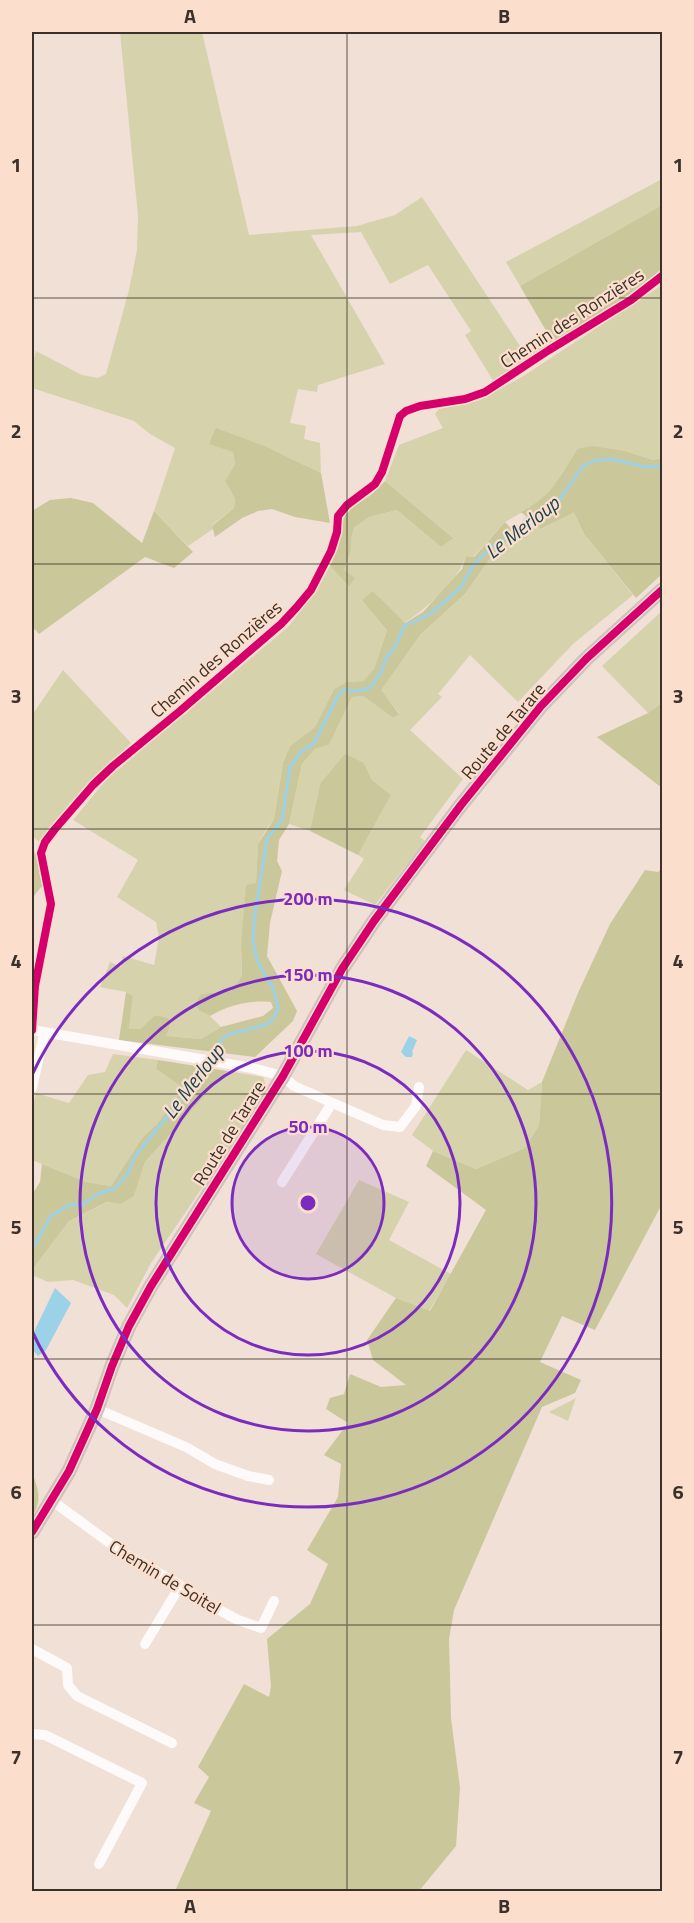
<svg xmlns="http://www.w3.org/2000/svg" width="694" height="1923" font-family="'Titillium Web',sans-serif">
<style>
.green{fill:#d6d3ac}
.forest{fill:#cac79b}
.water{fill:#9bd2e8}
.lines{fill:none;stroke-linecap:round;stroke-linejoin:round}
.stream{stroke:#9bd2e8;stroke-width:3}
.minor{stroke:#fdfaf9;stroke-width:10}
.primary{stroke:#ccc1be;stroke-width:15}
.cycleway-casing{stroke:#fbdecb;stroke-width:11}
.cycleway{stroke:#d6006c;stroke-width:8}
.grid{fill:none;stroke:#3c312a;stroke-width:1.5;stroke-opacity:0.55}
.ring{fill:none;stroke:#7b2cbf;stroke-width:3}
.labels{text-anchor:middle;dominant-baseline:central;stroke-width:4.5;stroke-linejoin:round;paint-order:stroke}
.street-label{font-size:18px;fill:#3c312a;stroke:#fbdecb}
.water-label{font-size:20px;font-style:italic;fill:#1b4251;stroke:#fbdecb}
.centre{fill:#7b2cbf;stroke:#fbdecb;stroke-width:3}
.ring-label{font-size:18px;text-anchor:middle;font-weight:bold;fill:#7b2cbf;stroke:#fbdecb;stroke-width:4.5;stroke-linejoin:round;paint-order:stroke}
.neatline{fill:none;stroke:#3c312a;stroke-width:2}
.grid-label{font-size:20px;text-anchor:middle;font-weight:bold;fill:#3c312a}
</style>
<rect width="100%" height="100%" fill="#f0e0d6"/>
<g class="green">
<polygon points="120,32 202,32 249,235 357,226 395,215 422,197 524,352 526,362 494,382 465,335 471,331 428,265 390,284 361,232 311,235 385,364 318,385 317,392 298,389 290,423 306,426 304,439 320,443 321,473 267,447 233,452 235,464 225,481 235,499 234,508 212,525 213,529 188,546 154,511 175,448 150,434 134,421 32,388 32,365 36,351 82,375 98,378 106,374 129,290 137,250 138,216"/>
<polygon points="662,179 662,207 520,286 506,262"/>
<path d="M662 285V458L653 460 625 451 577 449 557 482 537 504 505 522 473 557 466 556C458 581 426 609 404 623L373 591 387 630 374 669 363 681 346 682 334 689 315 727 290 746 283 761 274 819 267 828 258 844 256 883 241 945 242 976 231 991 201 994 200 1011 210 1016 221 1027 201 1039 165 1036 170 1025 169 1020 161 1016H154L140 1029H129L133 996 126 992 100 987 110 962 121 967 123 956 154 965 159 938 156 922 117 897 138 860 73 820 107 779 289 626 318 588 330 566 349 585 343 570 351 550V540L354 528 369 517 397 510 441 547 452 537 385 481 399 445 443 428 435 414 439 409 478 401 525 375Z"/>
<polygon points="574,511 584,534 633,595 573,644 518,702 470,655 438,694 442,697 410,730 463,779 420,837 425,841 375,905 344,890 364,859 358,855 391,795 372,780 364,763 320,784 310,831 289,824 302,764 315,749 329,745 352,697 363,696 393,718 399,713 380,690 420,635 465,594 493,554 534,523 542,529"/>
<polygon points="662,611 662,703 648,713 602,666"/>
<polygon points="63,670 131,743 89,783 39,842 32,836 32,715"/>
<polygon points="466,1050 528,1090 542,1082 539,1125 525,1148 476,1169 433,1151 412,1135"/>
<polygon points="113,1054 158,1060 156,1069 185,1088 157,1124 142,1138 111,1186 86,1182 32,1160 32,1109 36,1093 69,1103 88,1075 105,1072"/>
<polygon points="227,1071 263,1077 267,1088 217,1166 151,1263 127,1308 114,1295 73,1280 48,1282 32,1275 32,1270 69,1221 108,1202 121,1204 134,1196 145,1162"/>
<polygon points="359,1180 409,1202 389,1240 451,1274 429,1311 396,1298 316,1254"/>
<polygon points="576,1398 568,1421 549,1412"/>
</g>
<g class="forest">
<polygon points="661,206 662,269 623,299 526,362 524,352 548,334 520,286"/>
<polygon points="216,428 267,447 321,473 330,523 295,517 272,509 258,511 242,518 215,537 212,526 234,508 235,499 225,481 235,464 233,452 209,444"/>
<path d="M592 446 625 451 653 460 662 458V574L636 598 584 534 574 512 541 529 521 512C551 497 560 477 577 449Z"/>
<polygon points="385,481 453,538 441,547 397,510 369,517 354,528 351,540 351,550 344,570 355,578 349,586 330,566 338,548 344,516 349,510 372,494"/>
<polygon points="71,498 93,503 142,543 154,511 193,552 174,568 145,557 39,634 32,626 32,511 50,500"/>
<path d="M505 522 517 535 493 554 465 594 420 635 381 690 399 714 393 718 363 696 352 697 329 745 315 749 302 764 289 824 279 840 277 861 282 871 270 923 267 956 297 1011 293 1021 255 1057 119 1040 126 992 133 996 129 1029H140L154 1016H161L169 1019 170 1025 166 1036 201 1039 221 1027 263 1016 273 1008 271 1002C248 1000 229 1005 210 1016L200 1011 195 1004 201 994 231 991 242 976 241 945 246 885 256 883 258 844 274 819 283 762 290 746 315 727 334 689 346 682 363 681 374 669 387 630 362 600 373 591 405 623 423 612 462 569 466 556 474 557Z"/>
<polygon points="662,703 662,788 597,737 648,713"/>
<polygon points="345,754 364,763 372,780 391,795 358,855 310,831 320,784"/>
<polygon points="32,848 37,857 43,885 32,898"/>
<polygon points="662,868 662,1204 595,1330 562,1316 540,1362 581,1380 575,1393 542,1407 454,1610 449,1639 451,1718 460,1788 456,1846 419,1891 175,1891 211,1811 194,1803 209,1777 198,1767 244,1684 269,1697 271,1686 267,1639 310,1604 328,1564 307,1550 338,1497 341,1464 324,1455 348,1423 326,1409 330,1398 344,1394 350,1374 381,1387 406,1385 373,1360 367,1340 396,1298 430,1311 486,1210 426,1166 433,1151 476,1169 525,1148 539,1125 542,1082 578,993 610,924 645,870 658,872"/>
<polygon points="158,1060 227,1071 145,1162 134,1196 121,1204 107,1202 69,1221 32,1270 32,1195 40,1182 42,1164 86,1182 111,1186 142,1138 157,1124 184,1088 156,1069"/>
<path d="M32 1473C39 1490 42 1501 32 1517Z"/>
</g>
<g class="water">
<polygon points="409,1036 417,1040 412,1052 413,1053 412,1057 406,1057 401,1052"/>
<polygon points="55,1288 71,1303 46,1350 38,1356 32,1349 32,1336"/>
</g>
<g class="lines">
<polyline class="stream" points="32,1249 51,1216 69,1205 81,1205 100,1193 114,1189 127,1175 135,1156 207,1068 216,1053 218,1044 227,1035 265,1025 274,1018 278,1008 274,990 258,963 253,943 254,920 267,839 282,820 290,767 301,752 314,743 338,696 344,690 361,691 371,687 382,670 386,658 395,647 404,626 430,614 461,587 474,564 494,545 514,534 526,519 548,512 556,505 582,467 595,460 612,459 646,467 662,466"/>
<g class="minor">
<polyline points="32,1030 35,986 51,904 41,853 45,842 55,829 93,785 113,766 180,711 281,624 296,608 311,590 331,551 337,532 338,516 347,505 375,484 382,472 400,416 406,411 420,406 465,399 485,392 549,350 631,300 662,276"/>
<polyline points="32,1030 252,1068 283,1076 294,1086 383,1125 400,1127 416,1106 419,1087"/>
<polyline points="32,1088 44,1034"/>
<polyline points="282,1182 332,1103"/>
<polyline points="97,1409 186,1447 215,1464 248,1476 269,1480"/>
<polyline points="51,1500 122,1552 173,1581 208,1604 238,1620 261,1628 274,1601"/>
<polyline points="145,1644 180,1586"/>
<polyline points="32,1649 67,1668 68,1685 77,1696 172,1743"/>
<polyline points="32,1734 45,1735 142,1783 99,1864"/>
</g>
<polyline class="primary" points="32,1532 69,1471 97,1409 112,1366 129,1326 151,1286 283,1076 342,969 374,921 461,805 541,706 587,658 662,590"/>
<g class="cycleway-casing">
<g id="cycleway">
<polyline points="32,1030 35,986 51,904 41,853 45,842 55,829 93,785 113,766 180,711 281,624 296,608 311,590 331,551 337,532 338,516 347,505 375,484 382,472 400,416 406,411 420,406 465,399 485,392 549,350 631,300 662,276"/>
<polyline points="32,1532 69,1471 97,1409 112,1366 129,1326 151,1286 283,1076 342,969 374,921 461,805 541,706 587,658 662,590"/>
</g>
</g>
<use href="#cycleway" class="cycleway"/>
</g>
<path class="grid" d="M347 32V1892M32 298H662M32 564H662M32 829H662M32 1094H662M32 1359H662M32 1625H662"/>
<circle cx="308" cy="1203" r="76" fill="#7b2cbf" fill-opacity=".12"/>
<g class="ring">
<circle cx="308" cy="1203" r="76"/>
<circle cx="308" cy="1203" r="152"/>
<circle cx="308" cy="1203" r="228"/>
<path d="M32 1075A304 304 0 1 1 32 1331"/>
</g>
<g class="labels">
<g class="street-label">
<text transform="translate(572 318) rotate(-33)">Chemin des Ronzières</text>
<text transform="translate(216 659) rotate(-41)">Chemin des Ronzières</text>
<text transform="translate(503 731) rotate(-50)">Route de Tarare</text>
<text transform="translate(229 1133) rotate(-58)">Route de Tarare</text>
<text transform="translate(165 1577) rotate(31)">Chemin de Soitel</text>
</g>
<g class="water-label">
<text transform="translate(522 527) rotate(-38)">Le Merloup</text>
<text transform="translate(193 1081) rotate(-53)">Le Merloup</text>
</g>
</g>
<circle cx="308" cy="1203" r="9" class="centre"/>
<g class="ring-label">
<text x="308" y="905">200 m</text>
<text x="308" y="981">150 m</text>
<text x="308" y="1057">100 m</text>
<text x="308" y="1133">50 m</text>
</g>
<rect width="694" height="1923" fill="none" stroke="#fbdecb" stroke-width="66"/>
<rect x="33" y="33" width="628" height="1857" class="neatline"/>
<g class="grid-label">
<text x="190" y="23">A</text>
<text x="504" y="23">B</text>
<text x="16" y="172">1</text>
<text x="678" y="172">1</text>
<text x="16" y="438">2</text>
<text x="678" y="438">2</text>
<text x="16" y="703">3</text>
<text x="678" y="703">3</text>
<text x="16" y="968">4</text>
<text x="678" y="968">4</text>
<text x="16" y="1234">5</text>
<text x="678" y="1234">5</text>
<text x="16" y="1499">6</text>
<text x="678" y="1499">6</text>
<text x="16" y="1764">7</text>
<text x="678" y="1764">7</text>
<text x="190" y="1913">A</text>
<text x="504" y="1913">B</text>
</g>
</svg>
